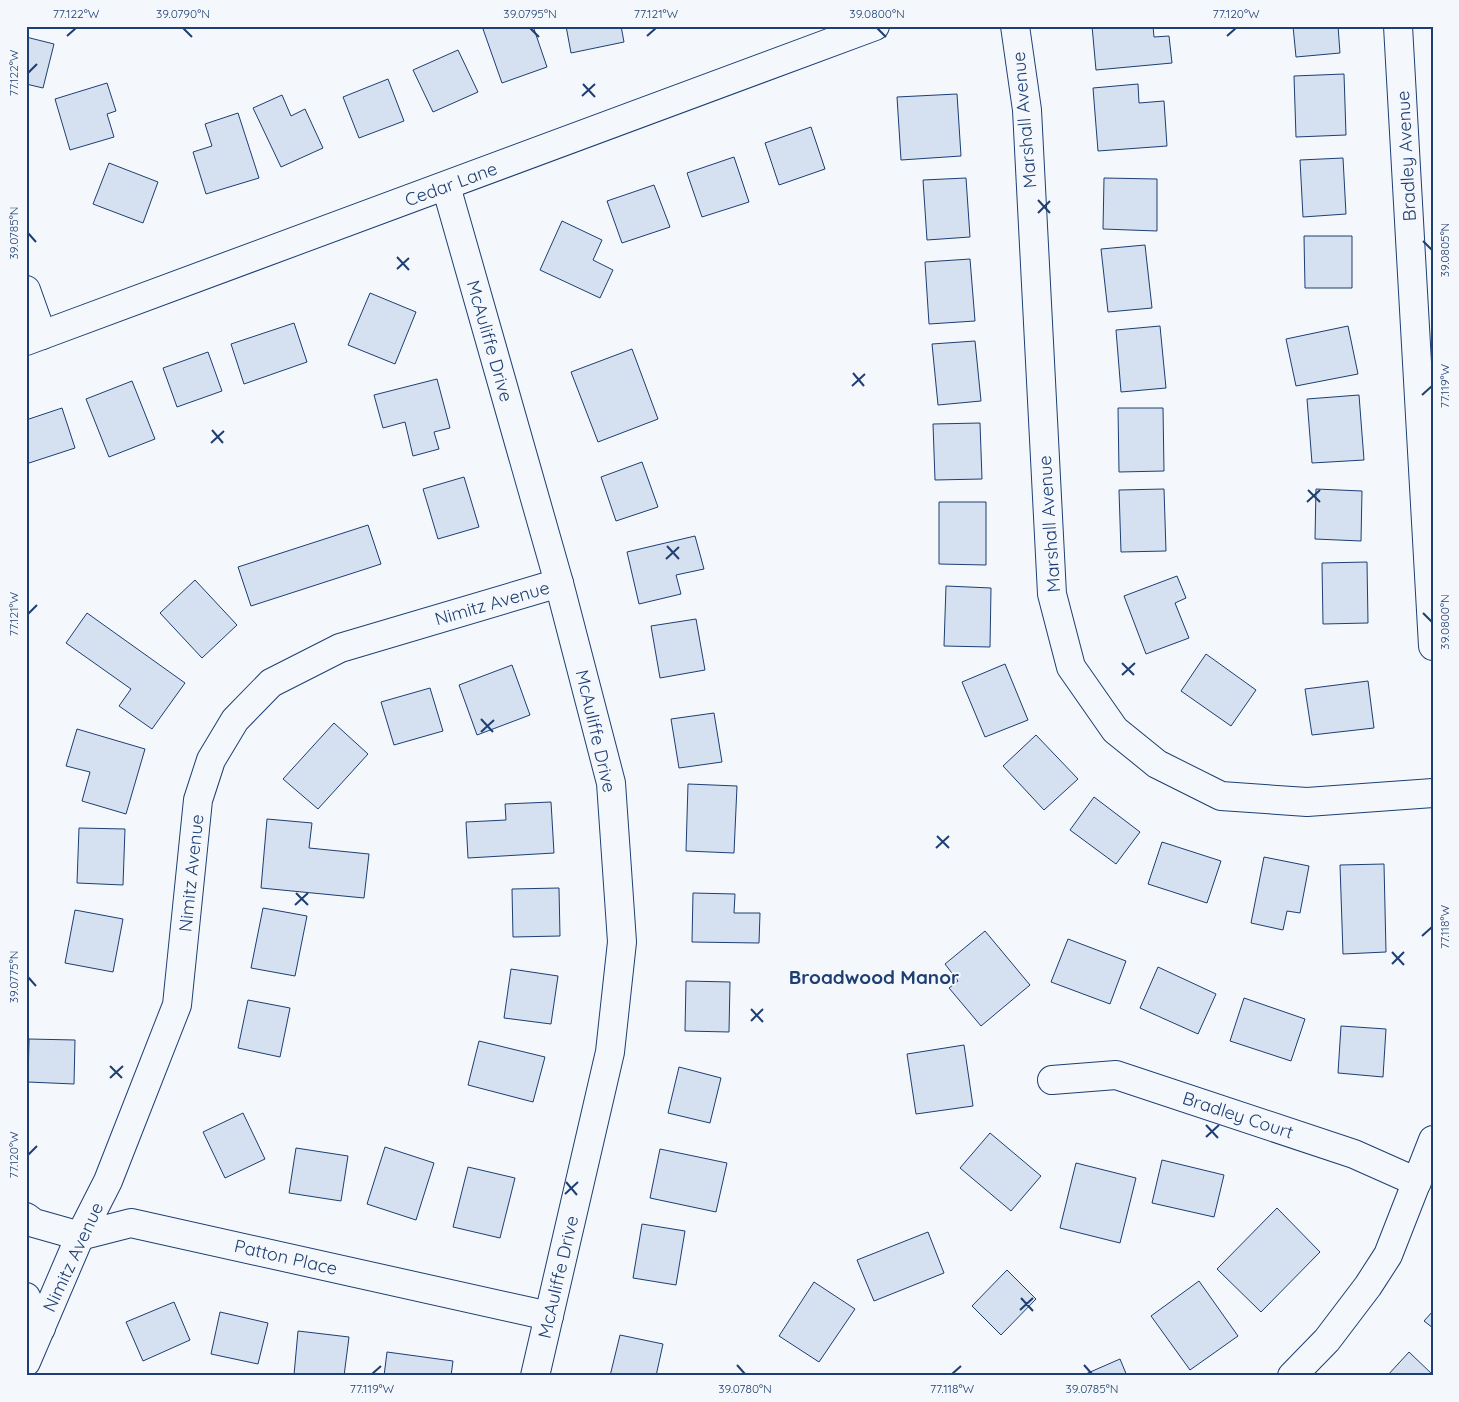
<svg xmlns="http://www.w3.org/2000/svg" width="1459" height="1402" font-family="Quicksand,sans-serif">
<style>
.building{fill:#d5e0f0;stroke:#1d3f73}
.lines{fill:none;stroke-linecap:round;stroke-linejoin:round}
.minor-casing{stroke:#1d3f73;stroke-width:30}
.minor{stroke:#f4f7fb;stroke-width:28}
.ticks{fill:none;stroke:#1d3f73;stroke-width:2}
.labels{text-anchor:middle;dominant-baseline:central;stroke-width:4;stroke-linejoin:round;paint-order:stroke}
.street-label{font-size:18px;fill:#1d3f73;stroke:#f4f7fb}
.neighbourhood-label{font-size:19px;font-weight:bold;fill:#1d3f73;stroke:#f4f7fb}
.neatline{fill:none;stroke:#1d3f73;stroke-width:2}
.ticks-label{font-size:12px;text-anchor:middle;fill:#1d3f73}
</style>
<rect width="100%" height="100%" fill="#f4f7fb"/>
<g class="building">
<polygon points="492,26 533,26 547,67 502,83 483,29"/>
<polygon points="566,26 621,26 624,42 571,53"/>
<polygon points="1092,26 1153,26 1154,37 1169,36 1172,63 1096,70"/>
<polygon points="1293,26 1338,26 1340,53 1296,57"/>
<polygon points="26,37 54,44 43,88 26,84"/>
<polygon points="458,50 478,92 433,112 413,70"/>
<polygon points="1344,74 1346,135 1296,137 1294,76"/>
<polygon points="388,79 404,121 359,138 343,97"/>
<polygon points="107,83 116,111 107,114 114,137 70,150 55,99"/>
<polygon points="1138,84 1139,103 1164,101 1167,146 1098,151 1093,88"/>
<polygon points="957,94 961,156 901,160 897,97"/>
<polygon points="282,95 291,116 305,109 323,148 281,167 253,108"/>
<polygon points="238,113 259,178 206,194 193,152 212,146 205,124"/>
<polygon points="811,127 825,169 779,185 765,143"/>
<polygon points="734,157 749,202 702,217 687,173"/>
<polygon points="1343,158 1346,214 1303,217 1300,160"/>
<polygon points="109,163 158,182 143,223 93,204"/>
<polygon points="966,178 970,237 927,240 923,180"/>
<polygon points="1104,178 1157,179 1157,231 1103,229"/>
<polygon points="654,185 670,227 622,243 607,201"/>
<polygon points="562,221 602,240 593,260 613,270 600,298 540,270"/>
<polygon points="1304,236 1352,236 1352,288 1305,288"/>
<polygon points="1145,245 1152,308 1108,312 1101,249"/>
<polygon points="970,259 975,321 929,324 925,262"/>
<polygon points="370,293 416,312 395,364 348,345"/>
<polygon points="294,323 307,362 244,384 231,344"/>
<polygon points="1160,326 1166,388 1121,392 1116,330"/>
<polygon points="1348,326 1358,374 1296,386 1286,339"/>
<polygon points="975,341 981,401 938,405 932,344"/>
<polygon points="632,349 658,419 598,442 571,372"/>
<polygon points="208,352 222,391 177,407 163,368"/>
<polygon points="437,379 450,428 434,432 439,449 413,456 405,422 383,428 374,395"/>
<polygon points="132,381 155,439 109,457 86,399"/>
<polygon points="1359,395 1364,460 1312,463 1307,399"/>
<polygon points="62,408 75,448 26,464 26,420"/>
<polygon points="1118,408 1163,408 1164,471 1119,472"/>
<polygon points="980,423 982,479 935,480 933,424"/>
<polygon points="642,462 658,507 616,521 601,477"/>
<polygon points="464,477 479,527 438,539 423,489"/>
<polygon points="1164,489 1166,551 1121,552 1119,490"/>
<polygon points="1316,489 1362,491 1361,541 1315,539"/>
<polygon points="939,502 986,502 986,565 939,564"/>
<polygon points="368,525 381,564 251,606 238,567"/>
<polygon points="695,536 704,569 676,575 681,594 639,604 627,552"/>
<polygon points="1367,562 1368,623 1323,624 1322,563"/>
<polygon points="1177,576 1186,598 1175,603 1189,638 1146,654 1124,596"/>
<polygon points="195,580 237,625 202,658 160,613"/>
<polygon points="946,586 991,588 990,647 944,646"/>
<polygon points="87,613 185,683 152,729 119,706 131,689 66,643"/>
<polygon points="696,619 705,670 660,678 651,626"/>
<polygon points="1206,654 1256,690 1231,726 1181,691"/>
<polygon points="1005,664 1028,720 985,737 962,682"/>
<polygon points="512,665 530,715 477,735 459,685"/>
<polygon points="1368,681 1374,728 1312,735 1305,689"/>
<polygon points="430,688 443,731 394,745 381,702"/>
<polygon points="714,713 722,762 679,768 671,719"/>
<polygon points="334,723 368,754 318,809 283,779"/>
<polygon points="77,729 145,749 126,814 82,801 90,772 66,766"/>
<polygon points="1036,735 1078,779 1044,810 1003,766"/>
<polygon points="688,784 737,786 734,853 686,851"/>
<polygon points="1094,797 1140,832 1116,864 1070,830"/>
<polygon points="551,802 554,853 468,858 466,822 506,820 505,804"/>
<polygon points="267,819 312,823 309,848 369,854 364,898 261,888"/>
<polygon points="79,828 125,829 123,885 77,883"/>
<polygon points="1162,842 1221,861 1207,903 1148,884"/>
<polygon points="1264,857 1309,866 1300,913 1287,911 1283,930 1251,923"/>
<polygon points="1384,864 1386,952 1343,954 1340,865"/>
<polygon points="559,888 560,936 513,937 512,889"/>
<polygon points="693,893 735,894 734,913 760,913 759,943 692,942"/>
<polygon points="263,908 307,916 295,976 251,968"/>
<polygon points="75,910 123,919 113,972 65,963"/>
<polygon points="985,931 1030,985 981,1026 949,988 958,981 945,964"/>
<polygon points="1068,939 1126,961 1110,1004 1051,982"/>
<polygon points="1158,967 1216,994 1198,1034 1140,1008"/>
<polygon points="511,969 558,976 551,1024 504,1018"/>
<polygon points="686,981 730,982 729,1032 685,1031"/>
<polygon points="1244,998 1305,1019 1291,1061 1230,1041"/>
<polygon points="248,1000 290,1008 280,1057 238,1048"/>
<polygon points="1341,1026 1386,1029 1383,1077 1338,1073"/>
<polygon points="29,1039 75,1040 74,1084 28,1082"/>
<polygon points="479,1041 545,1057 533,1102 468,1085"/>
<polygon points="964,1045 973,1106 916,1114 907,1054"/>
<polygon points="679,1067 721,1078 710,1123 668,1113"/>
<polygon points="243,1113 265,1159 225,1178 203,1132"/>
<polygon points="990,1133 1041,1176 1011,1211 960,1168"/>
<polygon points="385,1147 434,1163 416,1220 367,1204"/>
<polygon points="296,1148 348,1156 341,1201 289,1193"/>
<polygon points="660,1149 727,1163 716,1212 650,1198"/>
<polygon points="1162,1160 1224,1175 1214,1217 1152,1203"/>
<polygon points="1076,1163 1136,1178 1120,1243 1060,1228"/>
<polygon points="468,1167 515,1178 500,1238 453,1227"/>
<polygon points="1277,1208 1320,1252 1261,1312 1217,1269"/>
<polygon points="642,1224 685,1231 676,1285 633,1278"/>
<polygon points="928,1232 944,1273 874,1301 857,1260"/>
<polygon points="1007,1270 1036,1299 1001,1335 972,1306"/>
<polygon points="1199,1281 1238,1336 1190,1370 1151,1316"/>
<polygon points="814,1282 855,1309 819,1362 779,1336"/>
<polygon points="174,1302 190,1340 143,1361 126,1322"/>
<polygon points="1433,1311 1433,1328 1424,1321"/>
<polygon points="220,1312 268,1323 258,1364 211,1354"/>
<polygon points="298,1331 349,1337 344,1376 294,1375"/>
<polygon points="620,1335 663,1344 656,1376 610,1376"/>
<polygon points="387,1352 453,1361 451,1376 384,1376"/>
<polygon points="1409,1352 1433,1375 1433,1376 1387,1376"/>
<polygon points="1120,1359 1127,1376 1081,1376"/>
</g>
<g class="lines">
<g class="minor-casing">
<g id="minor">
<polyline points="1015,26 1027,110 1052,594 1071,667 1115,730 1157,764 1221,796 1307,802 1433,793"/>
<polyline points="1398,26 1433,646"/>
<polyline points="446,186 559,583 611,783 622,942 610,1052 535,1376"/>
<polyline points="26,290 42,335"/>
<polyline points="26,341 875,26"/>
<polyline points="1052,1080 1116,1075 1354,1154 1417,1182"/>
<polyline points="26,1217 34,1223 80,1236 131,1223 549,1316"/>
<polyline points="26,1297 41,1328"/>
<polyline points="26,1362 80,1236 108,1181 177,1005 198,800 211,760 235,720 271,683 340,648 559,583"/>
<polyline points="1292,1376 1327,1340 1368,1286 1388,1255 1433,1140"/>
</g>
</g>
<use href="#minor" class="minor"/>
</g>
<path class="ticks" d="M183 28 192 37M530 28 539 37M877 28 886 37M67 36 76 28M647 36 656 28M1227 36 1236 28M28 73 37 64M583 84 595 97M582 96 595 84M1038 200 1050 213M1038 213 1050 201M28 233 36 242M1423 241 1432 250M397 257 409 270M397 269 409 258M853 373 864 386M852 386 865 374M1422 395 1432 386M212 430 223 443M211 443 224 431M1308 490 1320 502M1307 502 1320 490M667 546 679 559M666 559 679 547M1423 613 1432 622M28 614 37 605M1122 663 1134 675M1122 675 1135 663M481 719 493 732M481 732 494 720M937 836 949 848M936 848 949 836M296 893 308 905M295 905 308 893M1422 936 1432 927M1392 952 1404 965M1392 964 1404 952M28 977 36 986M751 1009 763 1022M751 1021 763 1009M110 1066 122 1078M110 1078 123 1066M1206 1125 1218 1138M1206 1137 1219 1125M28 1155 37 1146M566 1182 577 1195M565 1194 578 1182M1021 1298 1033 1311M1020 1310 1033 1298M737 1365 745 1374M1084 1365 1092 1374M372 1374 381 1366M952 1374 961 1366"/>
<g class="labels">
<g class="street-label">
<text transform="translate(1024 120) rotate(-95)">Marshall Avenue</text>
<text transform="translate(1406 156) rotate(-93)">Bradley Avenue</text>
<text transform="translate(451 184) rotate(-20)">Cedar Lane</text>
<text transform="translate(490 341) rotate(74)">McAuliffe Drive</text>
<text transform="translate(1049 524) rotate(-94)">Marshall Avenue</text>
<text transform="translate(492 603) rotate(-16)">Nimitz Avenue</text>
<text transform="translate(596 731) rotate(77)">McAuliffe Drive</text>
<text transform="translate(191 873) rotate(-84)">Nimitz Avenue</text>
<text transform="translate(1238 1115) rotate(18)">Bradley Court</text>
<text transform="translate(73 1257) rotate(-65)">Nimitz Avenue</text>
<text transform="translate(286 1257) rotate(13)">Patton Place</text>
<text transform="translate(558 1277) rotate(-77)">McAuliffe Drive</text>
</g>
<g class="neighbourhood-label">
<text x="874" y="977">Broadwood Manor</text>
</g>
</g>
<rect width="1459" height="1402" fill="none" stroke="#f4f7fb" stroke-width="55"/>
<rect x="28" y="28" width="1404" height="1346" class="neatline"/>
<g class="ticks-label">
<text x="76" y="18">77.122°W</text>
<text x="183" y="18">39.0790°N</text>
<text x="530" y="18">39.0795°N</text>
<text x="656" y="18">77.121°W</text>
<text x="877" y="18">39.0800°N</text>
<text x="1236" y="18">77.120°W</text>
<text transform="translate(14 73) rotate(-90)" y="4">77.122°W</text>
<text transform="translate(14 233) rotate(-90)" y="4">39.0785°N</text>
<text transform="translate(1445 250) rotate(-90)" y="4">39.0805°N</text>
<text transform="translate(1445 386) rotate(-90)" y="4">77.119°W</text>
<text transform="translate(14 614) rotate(-90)" y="4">77.121°W</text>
<text transform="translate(1445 622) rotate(-90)" y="4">39.0800°N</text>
<text transform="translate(1445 927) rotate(-90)" y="4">77.118°W</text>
<text transform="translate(14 977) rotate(-90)" y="4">39.0775°N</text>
<text transform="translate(14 1155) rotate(-90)" y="4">77.120°W</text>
<text x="372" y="1393">77.119°W</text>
<text x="745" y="1393">39.0780°N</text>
<text x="952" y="1393">77.118°W</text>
<text x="1092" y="1393">39.0785°N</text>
</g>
</svg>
